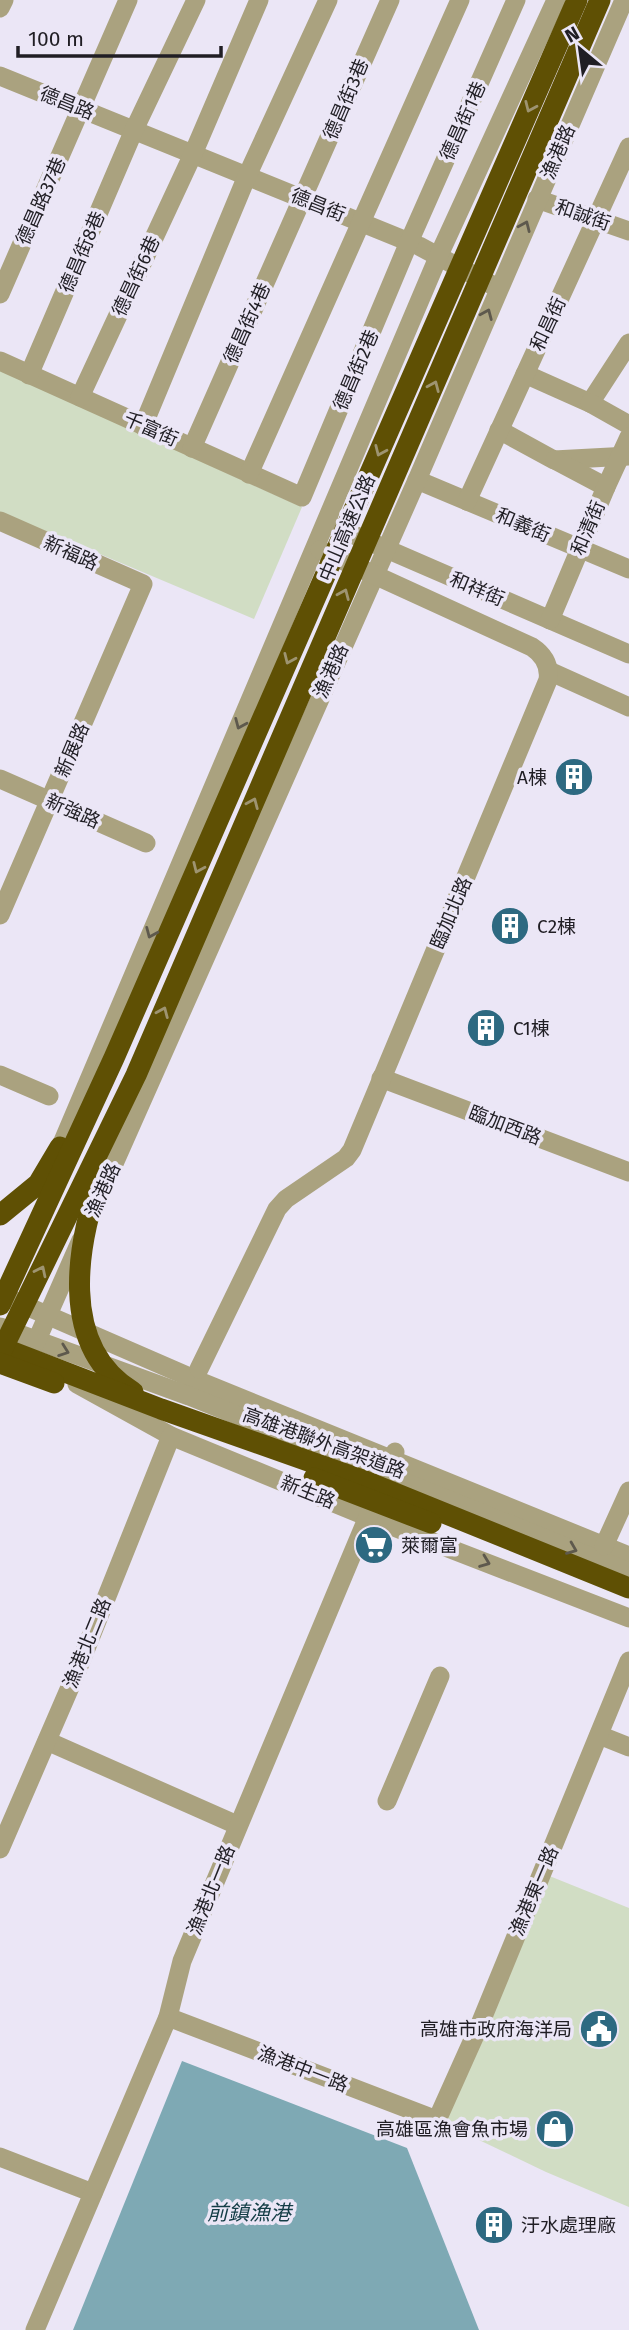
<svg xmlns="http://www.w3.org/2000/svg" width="629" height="2330" font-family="'Fira Sans','Noto Sans TC',sans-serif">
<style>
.green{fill:#d1ddc4}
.water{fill:#7ea9b4}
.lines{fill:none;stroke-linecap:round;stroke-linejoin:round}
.minor{stroke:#aaa27f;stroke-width:19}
.highway{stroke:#5f5004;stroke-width:21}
.oneway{stroke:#9e9471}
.oneway2{stroke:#5e594d}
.labels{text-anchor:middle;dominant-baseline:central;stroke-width:7;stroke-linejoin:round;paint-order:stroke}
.street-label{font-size:19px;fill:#201e24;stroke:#ebe6f6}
.poi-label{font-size:19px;fill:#201e24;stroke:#ebe6f6;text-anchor:start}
.water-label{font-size:21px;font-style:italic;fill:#143d46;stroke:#ebe6f6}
</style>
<rect width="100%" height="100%" fill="#ebe6f6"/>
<g class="green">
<polygon points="0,370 302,507 254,619 0,512"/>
<polygon points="542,1873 629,1908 629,2207 546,2172 437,2120"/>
</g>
<polygon class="water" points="182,2061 407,2148 479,2330 73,2330"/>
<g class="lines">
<g class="minor">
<polyline points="0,8 4,0"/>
<polyline points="0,76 419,246 494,286"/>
<polyline points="537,199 629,231"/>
<polyline points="0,294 128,0"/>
<polyline points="0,361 302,497 409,242 516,0"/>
<polyline points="525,374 590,403 629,343"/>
<polyline points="29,375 134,130 196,0"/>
<polyline points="80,397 193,154 259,0"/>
<polyline points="590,403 629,425"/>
<polyline points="143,426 247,176 328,0"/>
<polyline points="499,430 554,460 629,456"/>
<polyline points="192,448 390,0"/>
<polyline points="555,460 606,487"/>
<polyline points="249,474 460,0"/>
<polyline points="417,480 629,569"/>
<polyline points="467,501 629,147"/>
<polyline points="0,521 143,584 0,915"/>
<polyline points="331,525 629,654"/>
<polyline points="550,620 606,487 629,437"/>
<polyline points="549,671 629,707"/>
<polyline points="0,779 146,843"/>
<polyline points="0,1075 49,1096"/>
<polyline points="381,1078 629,1172"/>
<polyline points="55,1160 439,255 556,0"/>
<polyline points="101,1193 417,480 624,0"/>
<polyline points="10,1299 194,1379 629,1556"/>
<polyline points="0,1327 189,1396 629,1572"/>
<polyline points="36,1342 81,1240"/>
<path d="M199 1369 277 1209 286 1199 346 1158 352 1150 548 680C550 666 544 655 532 647L320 550"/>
<polyline points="77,1384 171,1436 368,1517 629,1618"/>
<polyline points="604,1546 629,1491"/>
<polyline points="599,1735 629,1747"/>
<polyline points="47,1741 237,1825"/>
<polyline points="387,1801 440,1676"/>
<polyline points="0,1849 77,1671 171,1436"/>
<polyline points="168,2017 437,2120 480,2024 629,1661"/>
<polyline points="0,2157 93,2193"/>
<polyline points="35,2330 168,2017 182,1961 395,1452"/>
</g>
<g class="highway">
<path d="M102 1173C77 1242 57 1346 133 1392"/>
<polyline points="0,1215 38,1184 60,1147"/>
<polyline points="0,1305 114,1058 577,0"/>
<polyline points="0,1347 161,1409 365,1481 629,1588"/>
<polyline points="0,1354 136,1075 600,0"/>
<polyline points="0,1363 54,1383"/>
<polyline points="314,1478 431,1523"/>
</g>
</g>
<defs><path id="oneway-chevron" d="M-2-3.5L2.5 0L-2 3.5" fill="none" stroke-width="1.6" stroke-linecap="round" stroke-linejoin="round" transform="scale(1.75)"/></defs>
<g class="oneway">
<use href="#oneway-chevron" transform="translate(530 107) rotate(114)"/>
<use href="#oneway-chevron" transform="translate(434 386) rotate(-67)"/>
<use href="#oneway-chevron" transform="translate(380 451) rotate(114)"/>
<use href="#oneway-chevron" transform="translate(344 594) rotate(-67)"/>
<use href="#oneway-chevron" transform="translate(289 659) rotate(114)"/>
<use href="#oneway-chevron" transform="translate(253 803) rotate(-67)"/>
<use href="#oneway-chevron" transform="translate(198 868) rotate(114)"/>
<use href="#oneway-chevron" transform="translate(163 1012) rotate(-67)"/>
<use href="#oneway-chevron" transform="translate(41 1271) rotate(-64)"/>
</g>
<g class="oneway2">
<use href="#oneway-chevron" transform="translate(525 226) rotate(-66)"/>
<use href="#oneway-chevron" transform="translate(487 314) rotate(-67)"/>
<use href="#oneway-chevron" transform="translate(240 724) rotate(113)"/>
<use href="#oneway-chevron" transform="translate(151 933) rotate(113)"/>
<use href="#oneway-chevron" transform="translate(64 1351) rotate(20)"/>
<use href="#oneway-chevron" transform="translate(572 1549) rotate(22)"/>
<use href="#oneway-chevron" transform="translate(485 1562) rotate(21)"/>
</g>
<defs>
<g id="building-disc" transform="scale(2.0125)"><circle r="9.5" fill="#2d6981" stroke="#ebe6f6"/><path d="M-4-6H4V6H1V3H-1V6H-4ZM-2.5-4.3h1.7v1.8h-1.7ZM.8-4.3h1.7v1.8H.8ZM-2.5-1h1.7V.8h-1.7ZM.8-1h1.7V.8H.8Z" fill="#fff"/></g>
<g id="supermarket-disc" transform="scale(2.0125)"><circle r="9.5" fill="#2d6981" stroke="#ebe6f6"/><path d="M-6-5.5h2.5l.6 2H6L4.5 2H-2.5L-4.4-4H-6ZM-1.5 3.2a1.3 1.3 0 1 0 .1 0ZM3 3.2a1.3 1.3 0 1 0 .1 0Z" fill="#fff"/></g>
<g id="civic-disc" transform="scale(2.0125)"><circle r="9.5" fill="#2d6981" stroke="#ebe6f6"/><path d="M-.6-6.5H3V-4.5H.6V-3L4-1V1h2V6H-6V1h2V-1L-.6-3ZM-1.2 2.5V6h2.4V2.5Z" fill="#fff"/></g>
<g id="shop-disc" transform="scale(2.0125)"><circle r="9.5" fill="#2d6981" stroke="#ebe6f6"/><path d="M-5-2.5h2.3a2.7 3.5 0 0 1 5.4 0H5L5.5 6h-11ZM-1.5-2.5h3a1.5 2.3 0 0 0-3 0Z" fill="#fff"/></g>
</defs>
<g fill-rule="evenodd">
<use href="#building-disc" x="574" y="777"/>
<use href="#building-disc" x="510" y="926"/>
<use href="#building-disc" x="486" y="1028"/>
<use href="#supermarket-disc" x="374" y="1545"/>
<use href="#civic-disc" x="599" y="2029"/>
<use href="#shop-disc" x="555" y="2129"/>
<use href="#building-disc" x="494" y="2225"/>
</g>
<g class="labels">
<g class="street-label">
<text transform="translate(346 99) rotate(-67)">德昌街3巷</text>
<text transform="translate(67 103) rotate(22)">德昌路</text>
<text transform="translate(463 121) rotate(-66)">德昌街1巷</text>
<text transform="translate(558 152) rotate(-67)">漁港路</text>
<text transform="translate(41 201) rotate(-66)">德昌路37巷</text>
<text transform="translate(318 205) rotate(22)">德昌街</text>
<text transform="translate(583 215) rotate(19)">和誠街</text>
<text transform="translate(82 252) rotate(-67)">德昌街8巷</text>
<text transform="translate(136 276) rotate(-65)">德昌街6巷</text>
<text transform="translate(247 323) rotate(-66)">德昌街4巷</text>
<text transform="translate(548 324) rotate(-65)">和昌街</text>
<text transform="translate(356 370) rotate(-67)">德昌街2巷</text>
<text transform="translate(151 429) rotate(24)">千富街</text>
<text transform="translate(523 525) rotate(23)">和義街</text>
<text transform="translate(347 528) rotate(-67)">中山高速公路</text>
<text transform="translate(588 528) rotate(-67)">和清街</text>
<text transform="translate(71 553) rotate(24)">新福路</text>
<text transform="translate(477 589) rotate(23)">和祥街</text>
<text transform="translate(331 671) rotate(-66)">漁港路</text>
<text transform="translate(72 750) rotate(-67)">新展路</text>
<text transform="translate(73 811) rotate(24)">新強路</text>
<text transform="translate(451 913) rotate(-67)">臨加北路</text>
<text transform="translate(505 1125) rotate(21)">臨加西路</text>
<text transform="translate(103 1190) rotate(-66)">漁港路</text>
<text transform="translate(324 1443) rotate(20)">高雄港聯外高架道路</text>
<text transform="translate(308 1492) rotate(22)">新生路</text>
<text transform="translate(87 1643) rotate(-68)">漁港北二路</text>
<text transform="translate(211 1890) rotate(-68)">漁港北一路</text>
<text transform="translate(534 1891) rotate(-67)">漁港東一路</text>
<text transform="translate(303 2069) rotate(21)">漁港中一路</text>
</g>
<g class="poi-label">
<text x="547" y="777" text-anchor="end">A棟</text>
<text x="537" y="926">C2棟</text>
<text x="513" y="1028">C1棟</text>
<text x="401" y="1545">萊爾富</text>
<text x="572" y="2029" text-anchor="end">高雄市政府海洋局</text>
<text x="528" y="2129" text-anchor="end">高雄區漁會魚市場</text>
<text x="521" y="2225">汙水處理廠</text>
</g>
<g class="water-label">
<text x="249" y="2213">前鎮漁港</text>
</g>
</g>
<g transform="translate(580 49) rotate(331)" stroke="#ebe6f6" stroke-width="5" paint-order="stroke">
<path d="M0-5L12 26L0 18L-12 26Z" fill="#201e24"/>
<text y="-10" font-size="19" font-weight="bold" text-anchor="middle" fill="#201e24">N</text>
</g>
<path d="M18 46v10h203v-10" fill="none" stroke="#201e24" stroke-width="3.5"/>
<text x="28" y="46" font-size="21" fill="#201e24" stroke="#ebe6f6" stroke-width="5" paint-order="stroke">100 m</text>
</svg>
